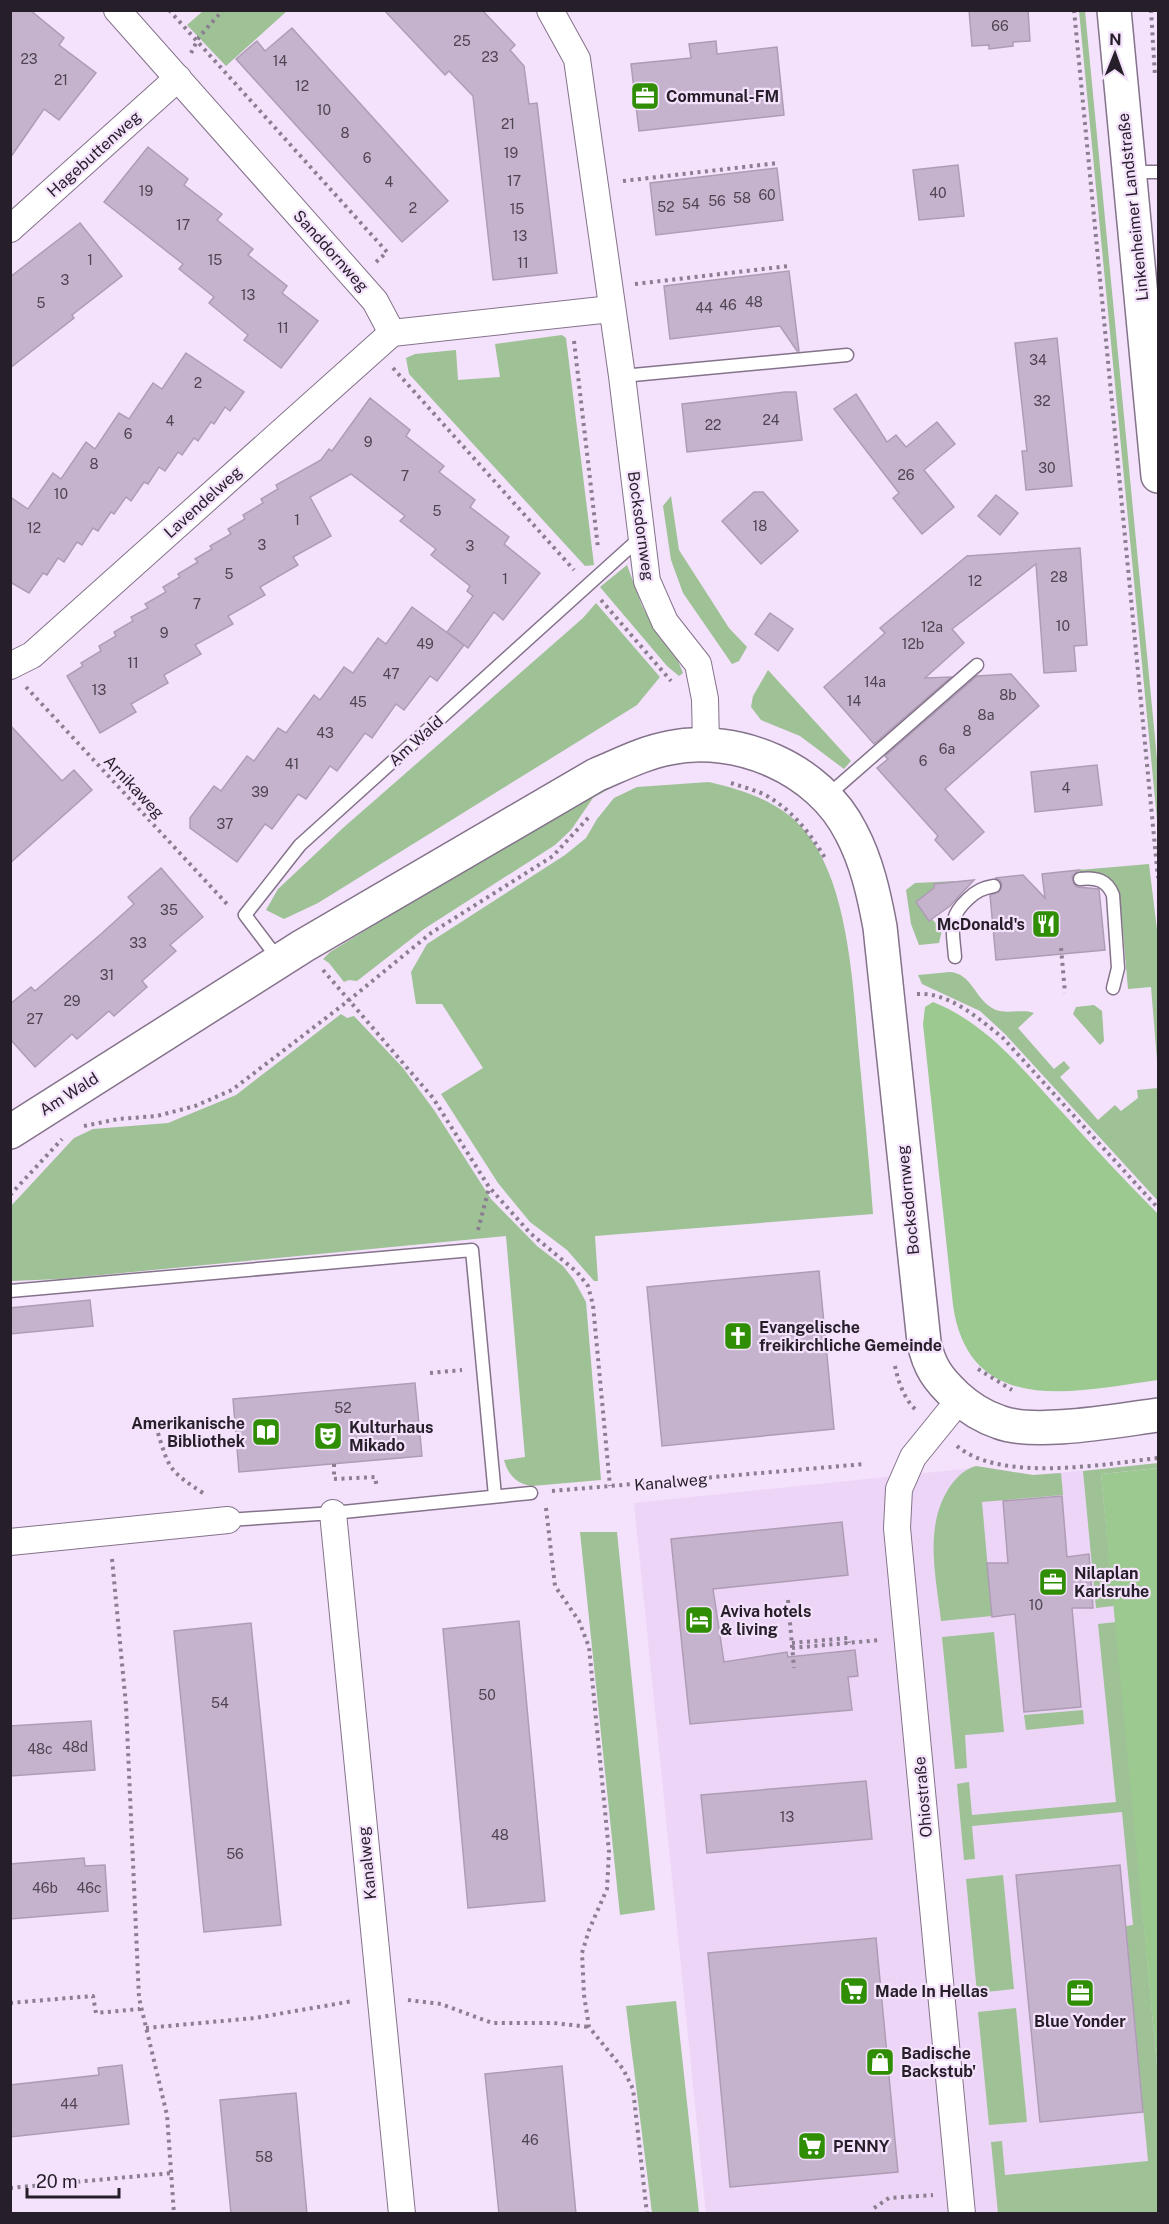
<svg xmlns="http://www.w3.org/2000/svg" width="1169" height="2224" font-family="'Public Sans',sans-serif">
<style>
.built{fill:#edd5f7}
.green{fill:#9ec195}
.forest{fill:#9bc990}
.building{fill:#c5b3cd;stroke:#ae9cb5;stroke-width:1.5}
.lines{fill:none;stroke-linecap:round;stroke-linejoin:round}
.lane-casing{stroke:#84738b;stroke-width:15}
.street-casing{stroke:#84738b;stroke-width:28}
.secondary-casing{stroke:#84738b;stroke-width:36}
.primary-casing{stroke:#84738b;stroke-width:36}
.path{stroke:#8b7e91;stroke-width:4;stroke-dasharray:3 4.5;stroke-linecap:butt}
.lane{stroke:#fff;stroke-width:12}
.street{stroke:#fff;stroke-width:26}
.secondary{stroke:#fff;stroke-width:33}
.primary{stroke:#fff;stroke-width:33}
.labels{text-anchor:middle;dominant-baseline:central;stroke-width:4.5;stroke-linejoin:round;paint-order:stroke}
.number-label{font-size:14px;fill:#4e4452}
.poi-label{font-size:16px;font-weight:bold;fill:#261f29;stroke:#f4e1fc;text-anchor:start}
.street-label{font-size:16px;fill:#261f29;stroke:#f4e1fc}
</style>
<rect width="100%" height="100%" fill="#f4e1fc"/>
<polygon class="built" points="983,1467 1033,1475 1101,1469 1158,2077 1158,2213 706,2213 634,1503"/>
<g class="green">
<polygon points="203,11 203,10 287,11 226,66 187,25"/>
<polygon points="1079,11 1085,11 1158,769 1158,830"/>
<polygon points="562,335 566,338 594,565 585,566 409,374 406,358 415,354 456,350 458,380 500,377 495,344"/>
<polygon points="671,496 679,550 729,628 747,647 739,661 732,664 683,593 671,560 663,506"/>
<polygon points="627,565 642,606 659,637 676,656 683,673 679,676 667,666 600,587"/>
<polygon points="596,603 660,677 637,705 318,903 284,919 266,910 278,889 343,828 583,618"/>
<polygon points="768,670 851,761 844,769 800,736 761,720 751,707 753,696"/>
<polygon points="620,778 618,784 593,798 571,830 555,845 424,929 357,981 349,980 344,982 329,963 323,959 330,952 582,798"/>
<path d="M709 782C744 790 781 802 805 831 849 884 853 987 859 1054 864 1107 869 1160 873 1214L595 1236 598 1281H594L567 1250 530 1222 498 1183 441 1094 483 1068 442 1004H416L411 972 427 944 565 855 586 838 597 819 614 798 637 787Z"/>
<path d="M1149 864 1158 938V1072L1151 987 1128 989 1120 898C1112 874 1103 873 1080 874L1079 870Z"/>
<polygon points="957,881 935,888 916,902 929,920 932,919 942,930 939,943 919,945 911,924 906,890 915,883"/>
<path d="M950 972C972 974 974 997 992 1008 1005 1016 1021 1008 1034 1013L1018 1028 1054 1069 1064 1061 1070 1068 1060 1077 1098 1120 1115 1105 1121 1111 1138 1098 1137 1090 1158 1088V1201L1005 1034 980 1011 922 984 918 975Z"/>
<polygon points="1094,1005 1102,1011 1104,1041 1100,1045 1073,1014 1076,1007"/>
<path d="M341 1014 347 1018 354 1016 403 1068 434 1110 491 1199 537 1246 563 1266 574 1280 586 1302 601 1480 532 1486C517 1484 508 1475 504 1460L525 1457 506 1236 60 1279 11 1281V1206L74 1138 93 1129 168 1123 236 1095Z"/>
<polygon points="1158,1463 1158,1468 1101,1474 1114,1606 1096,1608 1083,1471"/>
<path d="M976 1466 1033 1475 1061 1473 1063 1495 982 1502 992 1616 941 1621C936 1576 923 1525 951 1485 958 1476 965 1469 976 1466Z"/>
<polygon points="580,1532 617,1532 655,1910 620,1915"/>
<polygon points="1116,1622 1158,2077 1158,2213 998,2213 991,2142 1002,2141 1005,2175 1148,2161 1126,1926 1133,1925 1122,1812 972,1826 975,1859 964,1860 957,1784 969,1782 972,1815 1116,1802 1098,1624"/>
<polygon points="994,1632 1004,1732 965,1735 967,1768 955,1769 942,1637"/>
<polygon points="1083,1710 1084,1724 1026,1730 1024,1715"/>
<polygon points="1003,1875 1014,1989 977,1993 966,1879"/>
<polygon points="676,2001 699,2213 652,2213 626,2006"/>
<polygon points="1016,2008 1027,2122 989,2125 978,2012"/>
</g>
<g class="forest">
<path d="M933 1002C988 1024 1023 1070 1062 1112 1093 1146 1124 1180 1157 1213L1158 1218V1380C1077 1391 969 1419 953 1305L923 1024 925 1007Z"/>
<polygon points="1158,1468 1158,2077 1101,1474"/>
</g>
<g class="building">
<polygon points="10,10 30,10 64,38 59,45 96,73 59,120 44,109 10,158"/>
<polygon points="384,10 482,10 515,45 510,50 524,66 529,104 537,103 557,273 493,280 473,96 449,71 445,75"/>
<polygon points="969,10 1028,10 1030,41 1013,42 1013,46 989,49 989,45 972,46"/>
<polygon points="292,28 448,201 402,242 236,59 257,41 265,51"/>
<polygon points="716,41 717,54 777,47 784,115 639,131 631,64 691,58 689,44"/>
<polygon points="148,147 188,179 184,185 222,214 217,220 253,249 248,255 287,286 282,293 318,321 281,368 244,340 248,335 209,303 214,297 179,269 183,264 104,202"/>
<polygon points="958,165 964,216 919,220 913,170"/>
<polygon points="777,168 783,220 656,235 650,183"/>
<polygon points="80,223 122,276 72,315 74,318 10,368 10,277"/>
<polygon points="789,271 799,351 797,351 780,326 670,339 664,286"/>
<polygon points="1057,338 1072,486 1026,490 1022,451 1027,451 1015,343"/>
<polygon points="186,353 244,392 230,411 225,407 214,424 211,422 198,441 194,438 182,455 178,452 165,471 159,467 148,484 144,482 131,501 126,497 114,514 111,512 98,531 93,528 82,545 77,542 64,562 58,558 47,575 43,573 29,593 10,582 10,497 28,509 53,473 61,479 86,442 95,449 119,413 129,419 153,383 162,389"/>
<polygon points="785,392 796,392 802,440 687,452 682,404"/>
<polygon points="856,394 887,442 896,435 906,447 937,422 955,444 924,470 954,507 922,534 893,498 899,493 834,409"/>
<polygon points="370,398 410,430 406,436 444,466 439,472 475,500 470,507 509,537 504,544 540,573 503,620 494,612 468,648 447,632 473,596 467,591 470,586 431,555 436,549 400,521 405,516 351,474 310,497 331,536 293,557 298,565 260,587 265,595 228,616 233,624 195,645 201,654 164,675 168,683 131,704 136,712 100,733 67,676 83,666 81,663 101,651 99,646 116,636 114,632 133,621 131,617 148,608 145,604 166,592 163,587 180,577 178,574 198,562 195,559 212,549 210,546 231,534 228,529 245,519 243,515 263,503 261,499 278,489 276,485 321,460 329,449 332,451"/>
<polygon points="754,492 763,492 798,531 761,564 722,521"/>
<polygon points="996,495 1018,513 1000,535 978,516"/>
<polygon points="1080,548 1087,645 1074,646 1076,671 1044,673 1036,564 952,629 964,643 925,678 951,677 874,744 824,687 885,633 880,628 967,556"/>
<polygon points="412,607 464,645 437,681 430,676 404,710 396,704 372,738 365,733 337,771 330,766 306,799 298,794 272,829 265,824 237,862 190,828 190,818 214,786 221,791 247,756 254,761 278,728 286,733 314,695 320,700 344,667 353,673 378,638 386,644"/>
<polygon points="770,613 793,629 778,651 755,634"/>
<polygon points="1011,674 1039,706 945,789 984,832 953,860 935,840 938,836 877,768 888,759 885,756 977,676"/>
<polygon points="10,725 62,781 74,770 92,790 10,863"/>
<polygon points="1097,765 1102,805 1035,812 1031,772"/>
<polygon points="161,868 203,917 170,945 176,951 142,981 147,987 114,1016 109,1011 77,1039 72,1034 35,1067 10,1039 10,1004 31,987 35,991 101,934 134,904 128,897"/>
<polygon points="1079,870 1072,876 1074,884 1077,887 1099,889 1105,950 996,960 990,895 999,892 1002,885 1000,880 995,878 1023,875 1045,898 1042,874"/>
<polygon points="974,880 950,906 929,921 916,902 934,888 934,884"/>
<polygon points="819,1271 834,1429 662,1446 647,1287"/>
<polygon points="90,1300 93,1326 10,1334 10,1308"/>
<polygon points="415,1383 422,1456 239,1472 233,1399"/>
<polygon points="1062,1496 1067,1557 1089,1554 1093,1608 1072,1608 1081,1707 1024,1712 1015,1614 992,1617 987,1563 1008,1563 1003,1501"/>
<polygon points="842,1522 848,1575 713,1589 724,1662 787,1652 788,1657 855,1650 858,1676 848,1677 852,1710 690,1724 671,1539"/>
<polygon points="519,1621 545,1901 468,1908 443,1629"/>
<polygon points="251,1623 281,1925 204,1932 174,1631"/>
<polygon points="91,1721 95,1770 10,1776 10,1726"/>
<polygon points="866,1781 872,1839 707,1853 701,1795"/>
<polygon points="84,1858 85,1866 105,1865 108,1911 10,1919 10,1864"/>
<polygon points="1120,1865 1143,2112 1040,2122 1016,1875"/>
<polygon points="876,1938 898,2172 730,2187 708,1953"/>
<polygon points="122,2065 129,2124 10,2137 10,2085 99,2075 98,2068"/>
<polygon points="562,2066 576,2214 499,2214 485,2074"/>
<polygon points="296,2093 307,2214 231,2214 220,2100"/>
</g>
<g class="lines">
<g class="lane-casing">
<g id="lane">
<polyline points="1131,172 1158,172"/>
<polyline points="622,376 847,355"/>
<polyline points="827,796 977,665"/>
<path d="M1080 879C1096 877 1107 880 1113 895L1118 968 1113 988"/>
<path d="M955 957C953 930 947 918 968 899 976 891 983 888 994 886"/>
<polyline points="279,960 245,915 300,845 640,538"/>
<polyline points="10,1291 472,1250 495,1496"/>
<polyline points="228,1520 333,1513 531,1493"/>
</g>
</g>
<g class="street-casing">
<g id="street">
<polyline points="117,10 375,301 392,333"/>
<polyline points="550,10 577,59 622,376 647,581 665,622 698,664 705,699 706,744"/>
<polyline points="10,229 178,78"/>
<polyline points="392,333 611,309"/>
<polyline points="10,666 32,655 392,333"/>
<polyline points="960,1399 913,1457 899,1489 897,1528 962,2214"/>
<polyline points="333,1513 402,2214"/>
<polyline points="10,1542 228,1520"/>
</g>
</g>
<g class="secondary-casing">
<path id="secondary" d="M10 1132 303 946 596 775C620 765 643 753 669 748 737 734 819 768 851 832 867 862 874 895 880 927L924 1342C929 1367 938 1379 956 1396 968 1407 984 1417 999 1422 1034 1436 1119 1420 1158 1415"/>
</g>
<g class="primary-casing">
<polyline id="primary" points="1114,10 1158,476"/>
</g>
<g class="path">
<polyline points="169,10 387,252 376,262"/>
<polyline points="1074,10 1158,878"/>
<polyline points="1151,10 1155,76"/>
<polyline points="191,53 199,37 223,10"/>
<polyline points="623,181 778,163"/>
<polyline points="635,284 789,266"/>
<polyline points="574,341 598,548"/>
<polyline points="393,368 574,570"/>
<polyline points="601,600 671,681"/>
<polyline points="26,687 227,904"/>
<path d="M731 783C743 787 756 790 767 796 793 811 810 833 825 858"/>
<polyline points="1061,948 1065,993"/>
<polyline points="323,970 433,1098 489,1187 530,1233 577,1272 588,1286 593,1305 610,1486"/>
<path d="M917 994C950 992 979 1019 1003 1038L1158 1208"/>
<polyline points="84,1126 118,1119 157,1116 195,1106 232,1090 348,1001 431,933 553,856 589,817"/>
<polyline points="10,1195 62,1139"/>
<polyline points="478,1230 489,1188"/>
<path d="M895 1366C898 1381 904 1399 916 1410"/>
<polyline points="978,1369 1012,1390"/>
<polyline points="430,1373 462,1370"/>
<path d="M158 1433C169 1470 171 1472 203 1493"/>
<path d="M957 1446C1000 1483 1106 1464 1158 1458"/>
<polyline points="334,1464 334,1479"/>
<polyline points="334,1479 375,1477 377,1488"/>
<polyline points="552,1491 865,1464"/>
<polyline points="546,1508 555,1586 579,1621 589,1647 609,1852 607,1889 589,1930 582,1953 584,1995 589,2027 623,2069 633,2089 647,2214"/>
<polyline points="112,1559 126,1705 139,1998 167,2115 174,2214"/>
<polyline points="788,1600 794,1668"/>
<polyline points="792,1643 848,1638 849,1643"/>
<polyline points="792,1648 880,1640"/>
<polyline points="408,2000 441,2004 492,2023 554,2023 589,2027"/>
<polyline points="10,2003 93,1996 96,2013 140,2009"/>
<polyline points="146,2028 255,2018 353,2001"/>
<polyline points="10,2188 172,2173"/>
<polyline points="874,2208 889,2198 933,2195"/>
</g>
<use href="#lane" class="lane"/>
<use href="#street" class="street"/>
<use href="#secondary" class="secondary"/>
<use href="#primary" class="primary"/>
</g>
<defs>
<g id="office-square" transform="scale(1.5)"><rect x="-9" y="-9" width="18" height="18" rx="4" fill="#2f8e03" stroke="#f4e1fc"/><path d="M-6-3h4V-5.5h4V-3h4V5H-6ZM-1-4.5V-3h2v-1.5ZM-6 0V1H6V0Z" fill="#fff"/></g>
<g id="restaurant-square" transform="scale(1.5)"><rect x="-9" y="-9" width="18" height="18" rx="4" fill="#2f8e03" stroke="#f4e1fc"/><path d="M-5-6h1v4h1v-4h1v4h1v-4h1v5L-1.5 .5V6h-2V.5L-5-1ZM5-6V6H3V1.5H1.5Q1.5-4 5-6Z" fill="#fff"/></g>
<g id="church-square" transform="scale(1.5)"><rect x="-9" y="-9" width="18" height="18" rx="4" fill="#2f8e03" stroke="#f4e1fc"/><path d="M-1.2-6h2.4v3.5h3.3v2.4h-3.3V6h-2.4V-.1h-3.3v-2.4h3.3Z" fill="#fff"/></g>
<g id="library-square" transform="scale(1.5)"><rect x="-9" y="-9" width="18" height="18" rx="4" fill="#2f8e03" stroke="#f4e1fc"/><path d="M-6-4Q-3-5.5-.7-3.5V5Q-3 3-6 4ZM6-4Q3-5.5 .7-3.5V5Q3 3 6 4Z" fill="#fff"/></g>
<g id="theatre-square" transform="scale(1.5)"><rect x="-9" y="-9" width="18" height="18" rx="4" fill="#2f8e03" stroke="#f4e1fc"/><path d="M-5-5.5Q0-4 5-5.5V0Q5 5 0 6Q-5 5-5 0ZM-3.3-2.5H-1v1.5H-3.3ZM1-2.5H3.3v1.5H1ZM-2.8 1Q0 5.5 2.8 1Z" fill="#fff"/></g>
<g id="hotel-square" transform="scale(1.5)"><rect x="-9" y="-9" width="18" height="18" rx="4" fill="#2f8e03" stroke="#f4e1fc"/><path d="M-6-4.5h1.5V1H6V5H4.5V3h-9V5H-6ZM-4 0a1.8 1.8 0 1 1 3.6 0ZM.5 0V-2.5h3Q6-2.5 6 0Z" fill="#fff"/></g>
<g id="supermarket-square" transform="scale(1.5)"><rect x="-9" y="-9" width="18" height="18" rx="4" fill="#2f8e03" stroke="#f4e1fc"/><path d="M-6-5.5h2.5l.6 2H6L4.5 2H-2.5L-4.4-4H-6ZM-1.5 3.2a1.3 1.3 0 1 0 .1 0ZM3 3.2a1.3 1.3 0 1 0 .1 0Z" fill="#fff"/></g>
<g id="shop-square" transform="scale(1.5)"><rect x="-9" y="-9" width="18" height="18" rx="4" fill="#2f8e03" stroke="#f4e1fc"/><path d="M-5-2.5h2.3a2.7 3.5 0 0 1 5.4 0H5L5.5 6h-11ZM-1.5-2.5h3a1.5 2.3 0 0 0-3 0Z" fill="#fff"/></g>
</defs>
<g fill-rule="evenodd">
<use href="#office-square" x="645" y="96"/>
<use href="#restaurant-square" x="1046" y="924"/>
<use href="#church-square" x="738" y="1336"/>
<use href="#library-square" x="266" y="1432"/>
<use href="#theatre-square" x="328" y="1436"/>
<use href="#office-square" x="1053" y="1582"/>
<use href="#hotel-square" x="699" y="1620"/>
<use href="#supermarket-square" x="854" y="1991"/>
<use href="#office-square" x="1080" y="1993"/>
<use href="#shop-square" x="880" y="2062"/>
<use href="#supermarket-square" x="812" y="2146"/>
</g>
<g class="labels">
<g class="number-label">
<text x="1000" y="26">66</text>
<text x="462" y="41">25</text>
<text x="490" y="57">23</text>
<text x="29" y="59">23</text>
<text x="280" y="61">14</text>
<text x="61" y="80">21</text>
<text x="302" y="86">12</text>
<text x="324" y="110">10</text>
<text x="508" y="124">21</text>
<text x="345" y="133">8</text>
<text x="511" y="153">19</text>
<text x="367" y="158">6</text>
<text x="514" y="181">17</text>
<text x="389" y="182">4</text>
<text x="146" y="191">19</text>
<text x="938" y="193">40</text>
<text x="767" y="195">60</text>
<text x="742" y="198">58</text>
<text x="717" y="201">56</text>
<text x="691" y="204">54</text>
<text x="666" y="207">52</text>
<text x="413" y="208">2</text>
<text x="517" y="209">15</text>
<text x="183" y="225">17</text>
<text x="520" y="236">13</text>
<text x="90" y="260">1</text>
<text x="215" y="260">15</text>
<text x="523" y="263">11</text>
<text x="65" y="280">3</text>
<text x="248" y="295">13</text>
<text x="754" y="302">48</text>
<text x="41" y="303">5</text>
<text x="728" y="305">46</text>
<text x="704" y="308">44</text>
<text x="283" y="328">11</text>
<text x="1038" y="360">34</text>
<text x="198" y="383">2</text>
<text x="1042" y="401">32</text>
<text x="771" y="420">24</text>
<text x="170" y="421">4</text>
<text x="713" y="425">22</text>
<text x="128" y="434">6</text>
<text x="368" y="442">9</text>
<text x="94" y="464">8</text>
<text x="1047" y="468">30</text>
<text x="906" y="475">26</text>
<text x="405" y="476">7</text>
<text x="61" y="494">10</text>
<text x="437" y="511">5</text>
<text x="297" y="520">1</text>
<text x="760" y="526">18</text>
<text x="34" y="528">12</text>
<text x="262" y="545">3</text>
<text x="470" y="546">3</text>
<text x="229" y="574">5</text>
<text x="1059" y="577">28</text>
<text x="505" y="579">1</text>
<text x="975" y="581">12</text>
<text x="197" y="604">7</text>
<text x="1063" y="626">10</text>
<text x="932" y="627">12a</text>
<text x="164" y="633">9</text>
<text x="425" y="644">49</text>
<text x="913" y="644">12b</text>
<text x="133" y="663">11</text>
<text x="391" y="674">47</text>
<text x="875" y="682">14a</text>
<text x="99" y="690">13</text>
<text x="1008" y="695">8b</text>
<text x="854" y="701">14</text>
<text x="358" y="702">45</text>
<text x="986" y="715">8a</text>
<text x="967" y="731">8</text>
<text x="325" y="733">43</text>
<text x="947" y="749">6a</text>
<text x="923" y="761">6</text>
<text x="292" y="764">41</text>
<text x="1066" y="788">4</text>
<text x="260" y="792">39</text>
<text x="225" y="824">37</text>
<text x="169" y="910">35</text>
<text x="138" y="943">33</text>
<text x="107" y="975">31</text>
<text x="72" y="1001">29</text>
<text x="35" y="1019">27</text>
<text x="343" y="1408">52</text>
<text x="1036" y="1605">10</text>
<text x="487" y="1695">50</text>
<text x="220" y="1703">54</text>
<text x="75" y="1747">48d</text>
<text x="40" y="1749">48c</text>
<text x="787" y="1817">13</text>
<text x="500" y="1835">48</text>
<text x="235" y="1854">56</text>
<text x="45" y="1888">46b</text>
<text x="89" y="1888">46c</text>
<text x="69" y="2104">44</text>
<text x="530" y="2140">46</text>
<text x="264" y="2157">58</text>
</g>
<g class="poi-label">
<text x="666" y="96">Communal-FM</text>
<text x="1025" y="924" text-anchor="end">McDonald's</text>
<text x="759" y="1327">Evangelische<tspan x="759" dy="18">freikirchliche Gemeinde</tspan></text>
<text x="245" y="1423" text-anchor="end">Amerikanische<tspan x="245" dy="18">Bibliothek</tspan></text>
<text x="349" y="1427">Kulturhaus<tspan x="349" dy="18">Mikado</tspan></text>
<text x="1074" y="1573">Nilaplan<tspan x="1074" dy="18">Karlsruhe</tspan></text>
<text x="720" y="1611">Aviva hotels<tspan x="720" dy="18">&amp; living</tspan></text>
<text x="875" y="1991">Made In Hellas</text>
<text x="1080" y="2021" text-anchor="middle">Blue Yonder</text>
<text x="901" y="2053">Badische<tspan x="901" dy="18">Backstub'</tspan></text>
<text x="833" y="2146">PENNY</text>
</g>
<g class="street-label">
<text transform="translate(94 154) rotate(-42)">Hagebuttenweg</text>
<text transform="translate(1133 207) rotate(-96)">Linkenheimer Landstraße</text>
<text transform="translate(331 251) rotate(48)">Sanddornweg</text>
<text transform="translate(203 502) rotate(-42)">Lavendelweg</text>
<text transform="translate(641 526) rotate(82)">Bocksdornweg</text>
<text transform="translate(416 741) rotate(-42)">Am Wald</text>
<text transform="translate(134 787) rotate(47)">Arnikaweg</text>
<text transform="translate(69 1094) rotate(-32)">Am Wald</text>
<text transform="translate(908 1200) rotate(-96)">Bocksdornweg</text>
<text transform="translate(671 1482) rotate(-5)">Kanalweg</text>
<text transform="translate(923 1797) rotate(-95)">Ohiostraße</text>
<text transform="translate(367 1863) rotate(-96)">Kanalweg</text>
</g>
</g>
<rect width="1169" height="2224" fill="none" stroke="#261f29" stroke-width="24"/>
<g transform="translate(1115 54) rotate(1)" stroke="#f4e1fc" stroke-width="4.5" paint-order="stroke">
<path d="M0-4.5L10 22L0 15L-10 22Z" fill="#261f29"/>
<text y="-9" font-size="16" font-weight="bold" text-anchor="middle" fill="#261f29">N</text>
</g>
<path d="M27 2188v9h92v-9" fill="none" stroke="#261f29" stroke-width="3"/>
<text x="36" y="2188" font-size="18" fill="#261f29" stroke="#f4e1fc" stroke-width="4.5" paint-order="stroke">20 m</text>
</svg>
